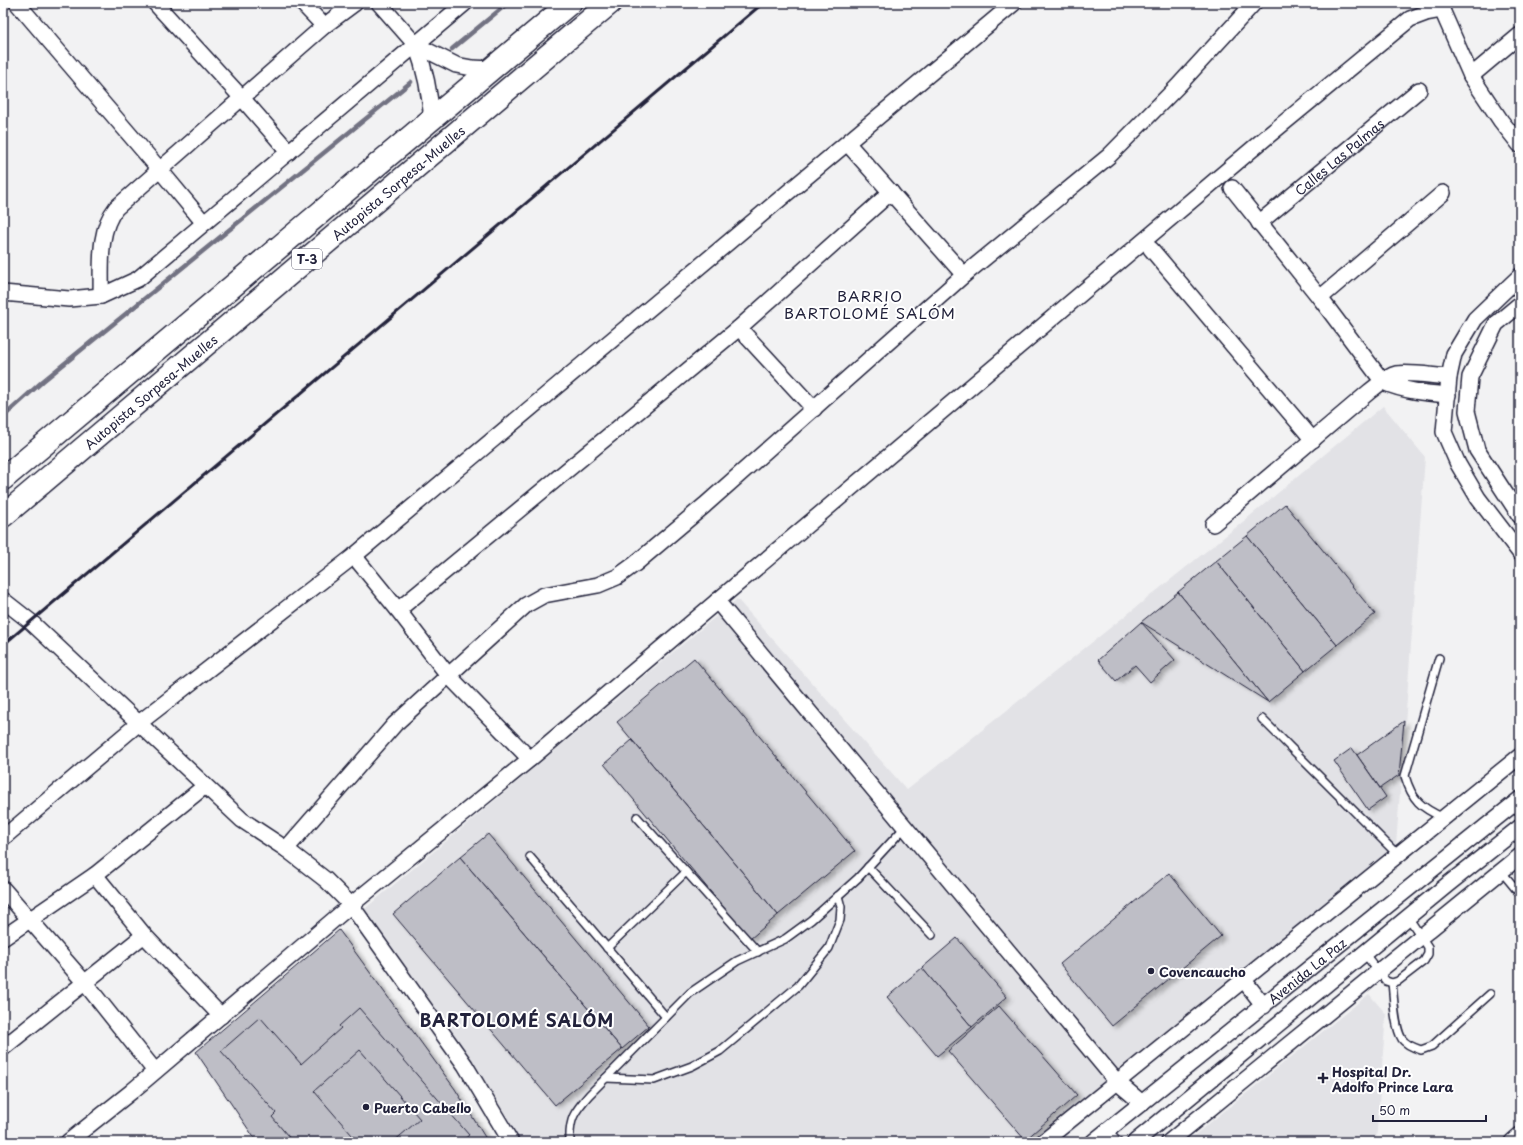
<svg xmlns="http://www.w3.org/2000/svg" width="1523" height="1145" font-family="'Playpen Sans',sans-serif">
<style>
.built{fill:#e2e2e6}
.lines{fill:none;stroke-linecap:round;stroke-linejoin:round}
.stream{stroke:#727282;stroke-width:4.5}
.building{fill:#bebec6;stroke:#22223b;filter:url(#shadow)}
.service-casing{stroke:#22223b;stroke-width:10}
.minor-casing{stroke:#22223b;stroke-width:18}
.primary-casing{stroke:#22223b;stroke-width:25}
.service{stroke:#fff;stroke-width:7}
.minor{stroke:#fff;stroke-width:15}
.primary{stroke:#fff;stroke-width:22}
.rail{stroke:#22223b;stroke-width:3}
.poi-dot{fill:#22223b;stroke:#fff;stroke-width:1.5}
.labels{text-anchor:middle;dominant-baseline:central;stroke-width:4;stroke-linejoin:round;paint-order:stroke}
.shield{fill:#fff;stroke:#646476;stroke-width:1}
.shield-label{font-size:12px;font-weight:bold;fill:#22223b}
.street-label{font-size:13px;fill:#22223b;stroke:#fff}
.poi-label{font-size:13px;font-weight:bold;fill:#22223b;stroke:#fff;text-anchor:start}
.quarter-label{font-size:15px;letter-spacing:1px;fill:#22223b;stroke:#fff}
.district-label{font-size:17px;font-weight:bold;letter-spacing:1px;fill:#22223b;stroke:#fff}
</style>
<defs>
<filter id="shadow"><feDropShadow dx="4.5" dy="2.5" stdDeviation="2" flood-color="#0004"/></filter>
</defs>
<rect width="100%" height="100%" fill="#f2f2f3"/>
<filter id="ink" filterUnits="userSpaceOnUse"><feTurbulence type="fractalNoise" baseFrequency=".025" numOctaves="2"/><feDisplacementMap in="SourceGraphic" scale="8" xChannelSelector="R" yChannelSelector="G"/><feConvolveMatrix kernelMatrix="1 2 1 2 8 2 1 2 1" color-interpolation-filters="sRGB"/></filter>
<g filter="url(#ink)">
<g class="built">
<polygon points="1383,406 1425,457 1395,859 1059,1142 518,1142 361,912 737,599 907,790 1244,521"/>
<polygon points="1369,994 1386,1014 1376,1142 1186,1142"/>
</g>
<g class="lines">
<g class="stream">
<polyline points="452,49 508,3"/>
<polyline points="3,417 43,381 411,82"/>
</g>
</g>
<g class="building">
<polygon points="1285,504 1375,614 1337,645 1247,536"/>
<polygon points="1247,536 1337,645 1305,671 1216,561"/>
<polygon points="1216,561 1305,671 1268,702 1178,592"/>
<polygon points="1178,592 1268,702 1141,622"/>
<polygon points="1141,622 1175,660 1150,682 1135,665 1116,681 1098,660"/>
<polygon points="694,658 855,851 778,915 617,722"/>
<polygon points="1404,721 1399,775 1380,788 1357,755"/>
<polygon points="632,740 778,915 750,939 604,764"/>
<polygon points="1352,748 1386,797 1368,810 1334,761"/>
<polygon points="488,834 649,1026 622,1049 460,857"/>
<polygon points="460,857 622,1049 555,1105 393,914"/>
<polygon points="1169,873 1221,936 1112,1026 1060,964"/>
<polygon points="339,930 455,1089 488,1142 257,1142 196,1052"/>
<polygon points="957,938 1007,997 972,1027 922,968"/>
<polygon points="922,968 972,1027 937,1056 887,997"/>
<polygon points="999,1006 1077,1095 1025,1140 948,1051"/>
<polygon points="359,1008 469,1135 461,1142 439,1142 437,1139 433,1142 393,1142 420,1119 360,1050 314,1091 358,1142 293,1142 272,1117 276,1113 221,1051 260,1017 301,1064 341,1028 339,1026"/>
</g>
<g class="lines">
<g class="service-casing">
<g id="service">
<path d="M1439 658 1405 776C1412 800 1421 808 1444 818"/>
<polyline points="1262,719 1398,855"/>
<polyline points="637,817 758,952"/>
<polyline points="530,857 666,1017"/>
<polyline points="868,867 932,935"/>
<polyline points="1501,871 1520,894"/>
<polyline points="607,948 686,872"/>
<polyline points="1364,953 1386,981 1392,983 1398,981 1424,961 1428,954 1428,947 1408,917"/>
<path d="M1392 983C1394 998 1394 1026 1402 1039 1406 1045 1415 1048 1421 1050L1432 1046 1490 994"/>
<polyline points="606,1078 654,1080 692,1066 720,1051 798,986 829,948 840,920 841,907 838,896"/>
<polyline points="1107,1131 1118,1142"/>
<path d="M570 1142C569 1119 574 1112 589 1095L690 993 737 961 785 939 811 920 858 878 905 827"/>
</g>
</g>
<g class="minor-casing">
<g id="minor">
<polyline points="17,3 160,170 204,223"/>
<polyline points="155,3 242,98 289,152"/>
<polyline points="302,3 324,26"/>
<polyline points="379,3 416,45 456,65 472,68 492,69"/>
<polyline points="1442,10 1471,76 1501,121 1520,145"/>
<path d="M416 45C425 69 430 94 432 120"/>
<polyline points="1471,76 1520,35"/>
<polyline points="848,144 964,275"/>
<path d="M1232 188 1320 298 1383 382C1404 391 1425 393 1448 395"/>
<path id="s1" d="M1259 223 1419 90"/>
<polyline points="1151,249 1313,440"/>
<polyline points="1520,276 1475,319 1454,354 1449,377 1444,432 1458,464 1478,498 1520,553"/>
<polyline points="3,293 69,299 101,296 138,279 465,3"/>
<path d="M101 296C102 267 97 232 116 208L324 26 355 3"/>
<polyline points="1320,298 1443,193"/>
<polyline points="1520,304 1496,324 1470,377 1467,411 1477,450 1520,516"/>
<polyline points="739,328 814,409"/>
<path d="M1213 524 1370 391C1377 386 1387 376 1396 374 1412 372 1433 376 1449 377"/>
<polyline points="354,556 398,610 448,675 530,759"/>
<polyline points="3,600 31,622 242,820 286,849 326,880 351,905 465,1065 511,1142"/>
<polyline points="717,601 1117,1082 1142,1103"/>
<polyline points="398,610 739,328 891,192"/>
<polyline points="3,838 139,723 354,556 1014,3"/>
<polyline points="286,849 395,724 526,605 544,595 598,585 617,577 635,564 705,505 964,275 1109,156 1177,87 1254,3"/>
<polyline points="95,875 144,935 221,1016"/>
<polyline points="3,889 85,983 155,1071"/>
<polyline points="3,938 95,875 205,786"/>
<polyline points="1243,979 1264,1006"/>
<polyline points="3,1048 144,935"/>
<polyline points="68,1142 131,1092 351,905 530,759 1269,135 1410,19 1426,13 1442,10 1443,3"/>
<polyline points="1043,1142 1520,756"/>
<path id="s2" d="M1093 1142 1520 799"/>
<polyline points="1135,1142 1447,885 1520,827"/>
<polyline points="1169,1142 1520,856"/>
<polyline points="1512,1142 1520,1135"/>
</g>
</g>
<g class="primary-casing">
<g id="primary">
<polyline points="3,479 570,3"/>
<path id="s3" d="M3 516 610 3"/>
</g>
</g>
<use href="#service" class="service"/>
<use href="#minor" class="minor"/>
<use href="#primary" class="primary"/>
<polyline class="rail" points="3,645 763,3"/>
</g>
</g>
<g class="poi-dot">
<circle cx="1151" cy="971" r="4"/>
<path d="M1321 1072h4v4h4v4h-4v4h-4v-4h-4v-4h4z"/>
<circle cx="366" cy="1107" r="4"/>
</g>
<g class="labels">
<rect class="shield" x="292" y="249" width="30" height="20" rx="3"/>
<g class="shield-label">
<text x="307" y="259">T-3</text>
</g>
<g class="street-label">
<text stroke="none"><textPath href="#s1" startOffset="104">Calles Las Palmas</textPath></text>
<text stroke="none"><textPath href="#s3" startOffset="517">Autopista Sorpesa-Muelles</textPath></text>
<text stroke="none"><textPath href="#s3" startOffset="193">Autopista Sorpesa-Muelles</textPath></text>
<text stroke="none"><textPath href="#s2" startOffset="274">Avenida La Paz</textPath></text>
</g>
<g class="poi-label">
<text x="1159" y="971">Covencaucho</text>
<text x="1332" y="1071">Hospital Dr.<tspan x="1332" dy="15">Adolfo Prince Lara</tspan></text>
<text x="374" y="1107">Puerto Cabello</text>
</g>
<g class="quarter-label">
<text x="870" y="295">BARRIO<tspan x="870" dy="17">BARTOLOMÉ SALÓM</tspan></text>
</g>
<g class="district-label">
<text x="517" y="1020">BARTOLOMÉ SALÓM</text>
</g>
</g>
<rect width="1523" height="1145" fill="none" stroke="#fff" stroke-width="16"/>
<rect x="8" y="8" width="1507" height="1129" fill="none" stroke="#22223b" stroke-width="1.5" filter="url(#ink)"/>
<path d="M1373 1115v6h113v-6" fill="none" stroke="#22223b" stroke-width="2"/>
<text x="1379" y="1115" font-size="12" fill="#22223b" stroke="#ffffff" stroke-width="3" paint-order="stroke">50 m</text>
</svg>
